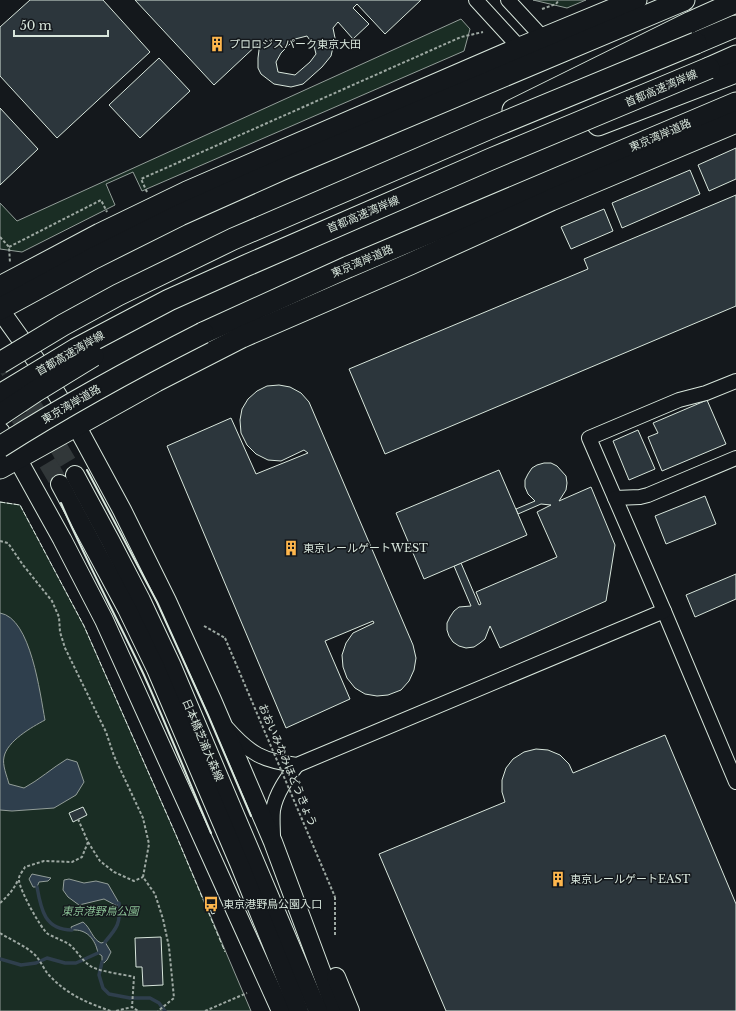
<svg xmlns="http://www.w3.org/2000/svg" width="736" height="1011" font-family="'Libre Baskerville','Noto Sans JP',serif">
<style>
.green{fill:#1a2d24;stroke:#939e99}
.water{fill:#2f3f4d;stroke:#939e99}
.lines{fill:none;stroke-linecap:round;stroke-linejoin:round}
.stream{stroke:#2f3f4d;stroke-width:3.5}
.building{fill:#2c363c;stroke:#d8e6dc;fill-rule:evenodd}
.major-tunnel{stroke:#313739;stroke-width:18;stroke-dasharray:18 9;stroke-linecap:butt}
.minor-casing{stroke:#d8e6dc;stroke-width:16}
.major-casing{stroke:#d8e6dc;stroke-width:20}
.highway-casing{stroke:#d8e6dc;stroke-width:23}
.path{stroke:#9da8a2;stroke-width:2;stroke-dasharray:3 2;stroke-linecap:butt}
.minor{stroke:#14181c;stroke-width:14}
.major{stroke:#14181c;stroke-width:18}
.highway{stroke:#14181c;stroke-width:21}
.highway-bridge-casing{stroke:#d8e6dc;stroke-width:23;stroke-linecap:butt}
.path-bridge{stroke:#9da8a2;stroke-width:2;stroke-dasharray:3 2;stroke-linecap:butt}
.highway-bridge{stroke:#14181c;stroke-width:21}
.fence{stroke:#d8e6dc;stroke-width:1;stroke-dasharray:5 2;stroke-linecap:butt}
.wall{stroke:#d8e6dc;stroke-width:2}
.labels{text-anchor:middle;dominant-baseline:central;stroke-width:3;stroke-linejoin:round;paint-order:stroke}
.poi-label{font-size:11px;fill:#d8e6dc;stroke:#14181c;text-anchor:start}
.street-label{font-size:11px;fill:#d8e6dc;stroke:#14181c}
.park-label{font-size:11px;font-style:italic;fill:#8ac095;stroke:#14181c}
</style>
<rect width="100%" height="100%" fill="#14181c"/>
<g class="green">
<polygon points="533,0 586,0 567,8"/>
<polygon points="461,19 470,29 464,51 142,191 133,172 106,184 115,205 22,252 0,249 0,203 17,221"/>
<polygon points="0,502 20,505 84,626 176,835 251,1011 0,1011"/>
</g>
<g class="water">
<path d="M0 613C31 618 40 694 45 720 32 727 7 741 4 757 2 765 7 776 9 784L24 788C39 780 52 768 67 759L77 762 84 782 76 795 54 808 12 811 0 810Z"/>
<polygon points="32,874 51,878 48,881 39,882 37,887 33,887 29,879"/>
<polygon points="69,879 84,883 96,881 108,884 119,903 117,906 104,899 79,905 68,897 63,890 64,880"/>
<path d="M83 922C91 928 92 939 101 943L105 942 111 952 107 960 104 963 102 962V956L98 953C95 939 87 929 72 930L71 927Z"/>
</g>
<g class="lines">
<g class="stream">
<path d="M37 887C41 910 45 930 72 930"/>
<path d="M105 942C117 928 121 923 119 903"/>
<polyline points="0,959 21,965 36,963 47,958 65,963 76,963 98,953"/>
<polyline points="102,962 99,975 103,988 109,994 130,998 150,998 159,1003 165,1011"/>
</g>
</g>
<g class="building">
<polygon points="30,0 103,0 150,52 57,138 0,76 0,27"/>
<path d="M135 0H421L385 34 357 4 353 8 369 24 353 39 338 22 333 28 335 38 331 56 322 67 303 84 291 87 274 84 261 74 258 68V58L260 42 214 85ZM307 36 314 46 316 54 310 62 295 75 278 72 276 62 281 53 295 39Z"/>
<polygon points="159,58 190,91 140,138 109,105"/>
<polygon points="0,108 38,149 0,185"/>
<polygon points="736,148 736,179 709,191 698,165"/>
<polygon points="690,170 700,194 622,228 612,203"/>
<polygon points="736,195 736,306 385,454 349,369 588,269 584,259"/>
<polygon points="604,209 613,231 571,249 561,227"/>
<polygon points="279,385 290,387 301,393 309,402 413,645 416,658 414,670 409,681 401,690 388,695 377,696 365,694 355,688 347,678 343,667 342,655 346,643 353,633 374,623 373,621 325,641 350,699 286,728 167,446 231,418 256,474 308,453 304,450 281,461 268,460 256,454 247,445 241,433 240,420 242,409 248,399 257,391 267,386"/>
<polygon points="707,400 726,444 662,471 648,437 658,433 653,423"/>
<polygon points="638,430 655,469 629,480 613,441"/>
<polygon points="544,463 551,463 557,466 566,476 567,483 566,490 559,501 591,487 615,545 606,601 500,648 490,626 485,639 480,643 474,647 466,648 459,646 453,642 449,636 447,630 447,623 450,617 454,611 459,607 471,606 454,566 461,563 479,605 481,604 476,592 557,557 537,512 551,505 541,504 518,514 516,509 535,501 528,494 525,487 525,480 528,474 532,468 537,465"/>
<polygon points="499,470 527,535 424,579 396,513"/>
<polygon points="705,496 716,524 666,544 655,516"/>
<polygon points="736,574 736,599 695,617 686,595"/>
<polygon points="665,735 736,904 736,1011 446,1011 379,854 505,802 502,792 502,780 506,768 513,759 524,752 536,749 548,750 560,755 569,764 573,773"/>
<polygon points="83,807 87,815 73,822 69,813"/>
<polygon points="211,903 215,913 212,914 208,904"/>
<polygon points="161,937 163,985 143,986 142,967 136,967 135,938"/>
</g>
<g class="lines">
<g class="major-tunnel">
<polyline points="0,356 44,423 75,475"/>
<polyline points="5,394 29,432 60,484"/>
</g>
<g class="minor-casing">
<g id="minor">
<polyline points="476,0 520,48"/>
<polyline points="508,0 544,39"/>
<polyline points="736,381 706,393 679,400 589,438 664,611 736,782"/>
<polyline points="615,498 640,497 648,495 736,458"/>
<path d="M227 728C250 754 263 761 297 765L664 611"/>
<path d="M273 838C273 829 272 819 273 810 276 793 287 778 297 765"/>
</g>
</g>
<g class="major-casing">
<g id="major">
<polyline points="0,310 35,359 76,425 122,510 167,601 212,700 273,842 336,1011"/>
<polyline points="0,431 17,458 62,539 104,620 281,1011"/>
<polyline points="75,475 110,540 141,600 171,664 318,1011"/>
<polyline points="60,484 127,609 156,669 239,863 299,1011"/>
<polyline points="336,977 350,1011"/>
</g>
</g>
<g class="highway-casing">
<g id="highway">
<polyline points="696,43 736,26"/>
<polyline points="709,68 736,56"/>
<polyline points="513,110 691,22 736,2"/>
<polyline points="598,125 736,72"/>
<polyline points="0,287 100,234 187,192 520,48 636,0"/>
<polyline points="0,309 94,258 180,215 283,169 684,0"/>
<polyline points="203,333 348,267 736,103"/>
<polyline points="0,468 156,381 242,337 410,264 551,200 736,122"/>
</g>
</g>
<g class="path">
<polyline points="542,9 556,4 559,0"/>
<polyline points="147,192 141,179 461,37 483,32"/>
<polyline points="0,237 9,247 10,263"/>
<polyline points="9,247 101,200 107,212"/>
<polyline points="0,541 8,543 23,565 52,601 59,617 60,632 65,648 106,732 114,756 143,818 149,844 143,877 155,894 163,919 169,947 174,998 158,1011"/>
<polyline points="204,626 225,638"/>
<path d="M78 819 88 842 82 857 72 862 44 861 25 867C23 871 18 876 19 880 19 889 41 929 48 934 55 938 63 940 70 945 78 952 83 962 92 967 102 972 122 974 134 977L132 1007"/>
<polyline points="88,842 100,861 114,872 134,881 143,877"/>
<path d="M0 903C8 896 14 889 18 880"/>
<path d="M0 933C11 940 24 945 34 954 40 959 43 968 48 974 66 994 87 1003 111 1011"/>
<polyline points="335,935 335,897"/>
<polyline points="116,1011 132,1007 138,1011"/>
<polyline points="205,1011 247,993"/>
</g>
<use href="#minor" class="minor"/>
<use href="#major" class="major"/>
<use href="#highway" class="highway"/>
<g class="highway-bridge-casing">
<g id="highway-bridge">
<polyline points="0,363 63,325 118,295 233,239 488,129 696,43"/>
<polyline points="0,395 76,349 169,300 245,266 491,159 709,68"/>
<polyline points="0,415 36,391 93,356"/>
<path d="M0 447C66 405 134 368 203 333"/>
</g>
</g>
<polyline class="path-bridge" points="225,638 335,897"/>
<use href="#highway-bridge" class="highway-bridge"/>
<polyline class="fence" points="0,502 20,505 84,626 176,835 225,952"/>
<g class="wall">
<polyline points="87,470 157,602 208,715 251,816"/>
<path d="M61 503C86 561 116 616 143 673 167 726 188 779 211 833"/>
</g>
</g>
<defs>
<g id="building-bare" transform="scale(1.2)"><path d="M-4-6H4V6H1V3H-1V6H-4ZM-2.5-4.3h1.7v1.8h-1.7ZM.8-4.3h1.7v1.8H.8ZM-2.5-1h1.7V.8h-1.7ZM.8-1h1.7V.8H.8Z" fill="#ffb74d" stroke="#14181c" stroke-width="2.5" paint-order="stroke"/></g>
<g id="bus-bare" transform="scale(1.2)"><path d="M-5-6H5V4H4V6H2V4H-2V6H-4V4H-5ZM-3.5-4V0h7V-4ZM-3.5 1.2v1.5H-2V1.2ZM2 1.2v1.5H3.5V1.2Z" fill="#ffb74d" stroke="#14181c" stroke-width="2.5" paint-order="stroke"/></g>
</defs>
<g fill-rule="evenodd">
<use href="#building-bare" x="217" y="44"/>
<use href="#building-bare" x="291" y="548"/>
<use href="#building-bare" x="558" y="879"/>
<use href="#bus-bare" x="211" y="904"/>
</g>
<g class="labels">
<g class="poi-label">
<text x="229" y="44">プロロジスパーク東京大田</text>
<text x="303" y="548">東京レールゲートWEST</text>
<text x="570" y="879">東京レールゲートEAST</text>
<text x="223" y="904">東京港野鳥公園入口</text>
</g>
<g class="street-label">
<text transform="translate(661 88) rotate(-23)">首都高速湾岸線</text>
<text transform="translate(660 135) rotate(-23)">東京湾岸道路</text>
<text transform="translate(363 214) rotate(-23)">首都高速湾岸線</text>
<text transform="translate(362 261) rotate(-23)">東京湾岸道路</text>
<text transform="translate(70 353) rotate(-30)">首都高速湾岸線</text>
<text transform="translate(71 404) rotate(-30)">東京湾岸道路</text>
<text transform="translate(203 740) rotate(67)">日本橋芝浦大森線</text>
<text transform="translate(288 765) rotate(67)">おおいみなみほどうきょう</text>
</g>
<g class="park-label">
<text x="100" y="911">東京港野鳥公園</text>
</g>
</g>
<path d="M14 30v6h94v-6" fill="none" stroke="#d8e6dc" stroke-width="2"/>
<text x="20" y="30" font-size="12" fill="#d8e6dc" stroke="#14181c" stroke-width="3" paint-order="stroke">50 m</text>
</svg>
